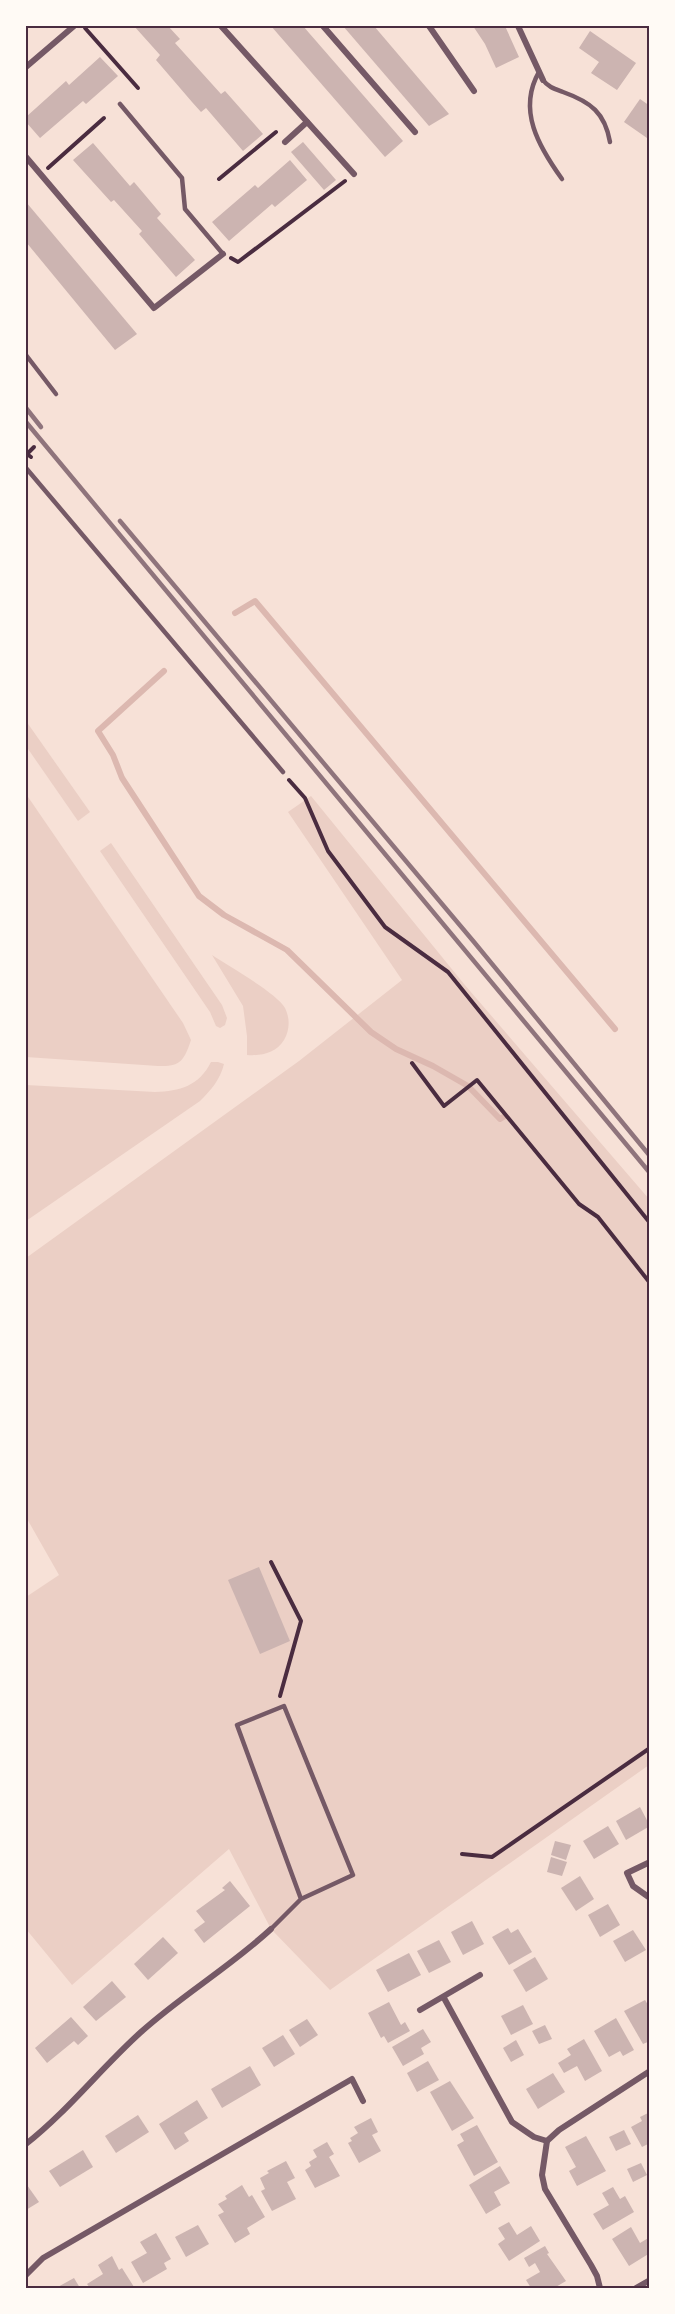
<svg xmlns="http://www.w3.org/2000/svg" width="675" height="2314" font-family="'Roboto Condensed',sans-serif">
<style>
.green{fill:#ebcfc5}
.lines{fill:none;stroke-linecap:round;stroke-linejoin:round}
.stream{stroke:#dcb8b0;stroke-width:6}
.building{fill:#ccb4b1}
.path{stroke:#4a2c40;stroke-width:4}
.service{stroke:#755966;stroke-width:4.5}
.minor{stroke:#755966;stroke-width:6}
.rail{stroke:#8f747c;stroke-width:4.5}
.neatline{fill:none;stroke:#4a2c40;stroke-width:2}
</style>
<rect width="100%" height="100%" fill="#f7e1d7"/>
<g class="green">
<polygon points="26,721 90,812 78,821 26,746"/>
<path d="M26 794 183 1023 191 1040C184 1061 180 1067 158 1066L26 1057Z"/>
<polygon points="311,796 464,984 649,1199 649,1765 330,1990 271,1929 229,1849 72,1985 26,1929 26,1597 59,1575 26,1517 26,1258 299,1061 402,980 288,812"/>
<polygon points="111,843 222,1005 227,1018 225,1025 220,1028 216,1026 210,1012 100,851"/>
<path d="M212 955C228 966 277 993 285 1008 290 1018 290 1030 284 1040 276 1053 262 1056 247 1055V1036L243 1006Z"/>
<path d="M211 1062H218L224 1064C220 1080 211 1090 200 1101L26 1221V1085L155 1092C180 1091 199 1086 211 1062Z"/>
</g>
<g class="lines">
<g class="stream">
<polyline points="235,613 255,601 615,1029"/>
<polyline points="164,671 98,731 113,755 122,778 199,896 224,915 287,950 371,1032 396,1049 433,1066 468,1086 500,1119 505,1116"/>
</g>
</g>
<g class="building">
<polygon points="134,26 168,26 180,39 175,43 184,53 221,94 225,91 263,134 243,151 206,108 201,112 192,102 156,60 160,55"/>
<polygon points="271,26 303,26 403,141 385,157"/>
<polygon points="343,26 374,26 449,114 429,126"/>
<polygon points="473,26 505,26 519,57 496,68 485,44"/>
<polygon points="590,31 636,63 617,90 591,73 599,62 579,48"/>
<polygon points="100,57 118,76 86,104 83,101 40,138 26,122 26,117 66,81 69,85"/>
<polygon points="640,99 650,106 650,134 647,138 624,122"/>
<polygon points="303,142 336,180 324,190 291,152"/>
<polygon points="93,143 130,186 134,182 161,214 157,218 195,260 176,277 139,234 142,231 114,200 111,202 73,160"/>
<polygon points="290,160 307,180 275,207 272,204 229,241 212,222 255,185 258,188"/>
<polygon points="26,202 137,334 115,350 26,242"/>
<polygon points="259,1567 290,1641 260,1654 228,1580"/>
<polygon points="640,1807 650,1826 626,1840 616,1821"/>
<polygon points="608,1826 619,1844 594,1859 583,1841"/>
<polygon points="555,1841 571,1845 566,1860 551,1855"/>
<polygon points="551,1857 567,1862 562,1876 547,1872"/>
<polygon points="580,1876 594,1899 576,1911 561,1888"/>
<polygon points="230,1881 250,1906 204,1943 194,1930 205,1922 196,1911 225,1890 222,1888"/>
<polygon points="608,1904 620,1925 600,1937 588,1915"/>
<polygon points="472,1921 484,1944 463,1955 451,1932"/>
<polygon points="508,1928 511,1933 518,1929 532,1952 509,1965 492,1937"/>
<polygon points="633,1930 646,1950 625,1962 613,1941"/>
<polygon points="163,1937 178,1953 148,1980 134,1964"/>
<polygon points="439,1940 451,1962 429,1973 417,1951"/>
<polygon points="409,1953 421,1975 388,1992 376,1970"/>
<polygon points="535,1957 548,1979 526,1992 513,1970"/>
<polygon points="112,1981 126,1997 96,2021 83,2007"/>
<polygon points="645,2000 650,2008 650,2041 643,2044 624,2011"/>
<polygon points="389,2002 401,2025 405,2022 410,2031 388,2043 384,2036 381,2038 368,2013"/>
<polygon points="523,2005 533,2024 511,2035 501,2016"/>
<polygon points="71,2017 88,2036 78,2045 74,2041 47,2063 35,2048"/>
<polygon points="616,2018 634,2050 623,2056 620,2051 609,2057 594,2031"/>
<polygon points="307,2019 318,2035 300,2047 289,2030"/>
<polygon points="545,2025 552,2039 539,2044 532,2031"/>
<polygon points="423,2029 431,2042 421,2048 424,2054 403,2066 392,2047"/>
<polygon points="283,2035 295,2054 274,2067 262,2048"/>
<polygon points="584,2039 602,2071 585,2081 577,2066 564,2073 558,2063 571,2055 567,2049"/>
<polygon points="516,2040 524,2055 511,2062 503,2048"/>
<polygon points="428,2061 439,2080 417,2092 407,2073"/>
<polygon points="250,2066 261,2085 222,2108 211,2089"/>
<polygon points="553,2073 565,2092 538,2109 526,2089"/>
<polygon points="450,2081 474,2118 452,2131 430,2092"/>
<polygon points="197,2100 208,2118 184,2133 189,2141 175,2150 159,2124"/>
<polygon points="650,2112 650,2143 642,2147 631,2127 642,2121 640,2117"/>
<polygon points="138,2115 149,2132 116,2153 105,2136"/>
<polygon points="371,2118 378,2132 372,2135 381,2151 359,2163 348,2143 352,2141 350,2138 358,2133 354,2127"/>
<polygon points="477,2125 498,2162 474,2176 457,2145 464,2141 460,2134"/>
<polygon points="624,2130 631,2144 616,2151 609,2137"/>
<polygon points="586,2136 606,2171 577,2186 569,2171 576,2167 565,2147"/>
<polygon points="327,2142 334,2154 329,2157 340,2176 315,2188 305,2170 311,2166 309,2162 317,2157 313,2150"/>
<polygon points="83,2150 93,2167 60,2187 49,2171"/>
<polygon points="286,2161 295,2178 287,2182 296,2199 272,2211 261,2191 265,2189 260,2178 269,2173 267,2171"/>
<polygon points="641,2163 647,2175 633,2182 627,2169"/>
<polygon points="500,2166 510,2183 494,2192 501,2205 486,2214 469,2185"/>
<polygon points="27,2185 39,2202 26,2210 26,2186"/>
<polygon points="242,2185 249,2197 252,2195 265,2217 247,2228 250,2234 235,2243 218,2215 224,2212 218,2204 227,2199 225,2196"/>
<polygon points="613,2187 620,2199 625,2196 634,2212 603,2230 593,2214 609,2205 602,2193"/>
<polygon points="509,2222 517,2235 531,2226 540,2241 509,2261 498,2244 505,2239 498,2228"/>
<polygon points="198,2225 209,2244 186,2257 175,2237"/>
<polygon points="631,2227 640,2243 650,2237 650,2253 629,2266 612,2239"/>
<polygon points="156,2233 171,2259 164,2263 167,2269 143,2283 131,2262 147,2253 140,2242"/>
<polygon points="545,2246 549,2253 547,2254 566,2281 554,2288 531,2288 526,2280 540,2272 535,2263 529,2267 524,2258"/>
<polygon points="112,2256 119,2270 122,2268 134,2287 90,2288 87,2284 103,2274 98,2265"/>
<polygon points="74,2278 80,2288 56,2288"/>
</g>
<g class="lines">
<g class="path">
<polyline points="85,28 138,88"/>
<polyline points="48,168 104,118"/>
<polyline points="219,179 276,132"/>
<polyline points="231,258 238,262 345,181"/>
<polyline points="31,457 27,454 34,447"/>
<polyline points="289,780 305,798 328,851 385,927 448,972 650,1223"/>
<polyline points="412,1063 444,1106 477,1080 579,1204 598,1217 650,1283"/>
<polyline points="271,1562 301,1621 280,1696"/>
<polyline points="462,1854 492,1857 650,1748"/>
</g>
<g class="service">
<path d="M539 72C517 110 539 147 562 179"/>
<path d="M543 80C548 87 555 89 563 92 591 102 605 113 610 142"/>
<polyline points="120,104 182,178 185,209 223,254"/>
<polyline points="26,355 56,394"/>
<polyline points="26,468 283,772"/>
<polyline points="271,1929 301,1899 237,1725 284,1706 353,1875 301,1899"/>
</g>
<g class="minor">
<polyline points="221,26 354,174"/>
<polyline points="323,26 415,132"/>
<polyline points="429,26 474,91"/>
<polyline points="518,26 543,80"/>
<polyline points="26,67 74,26"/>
<polyline points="285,142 307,122"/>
<polyline points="26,157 154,308 223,254"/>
<polyline points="650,1862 627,1873 633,1886 650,1898"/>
<polyline points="444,1998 512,2122 534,2137 547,2141"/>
<polyline points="420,2010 480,1975"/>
<path d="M26 2144C68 2111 101 2068 141 2032 182 1995 230 1967 271 1929"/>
<polyline points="26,2275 43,2258 352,2079 363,2101"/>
<polyline points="600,2288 597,2276 591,2265 545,2189 542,2175 547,2141 559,2130 650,2071"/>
<polyline points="636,2288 650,2280"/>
</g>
<g class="rail">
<polyline points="26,408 41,427"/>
<polyline points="26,422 650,1173"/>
<polyline points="120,521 474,942 650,1156"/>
</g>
</g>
<rect width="675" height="2314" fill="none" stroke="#fffaf5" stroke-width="54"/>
<rect x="27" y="27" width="621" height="2260" class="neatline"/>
</svg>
